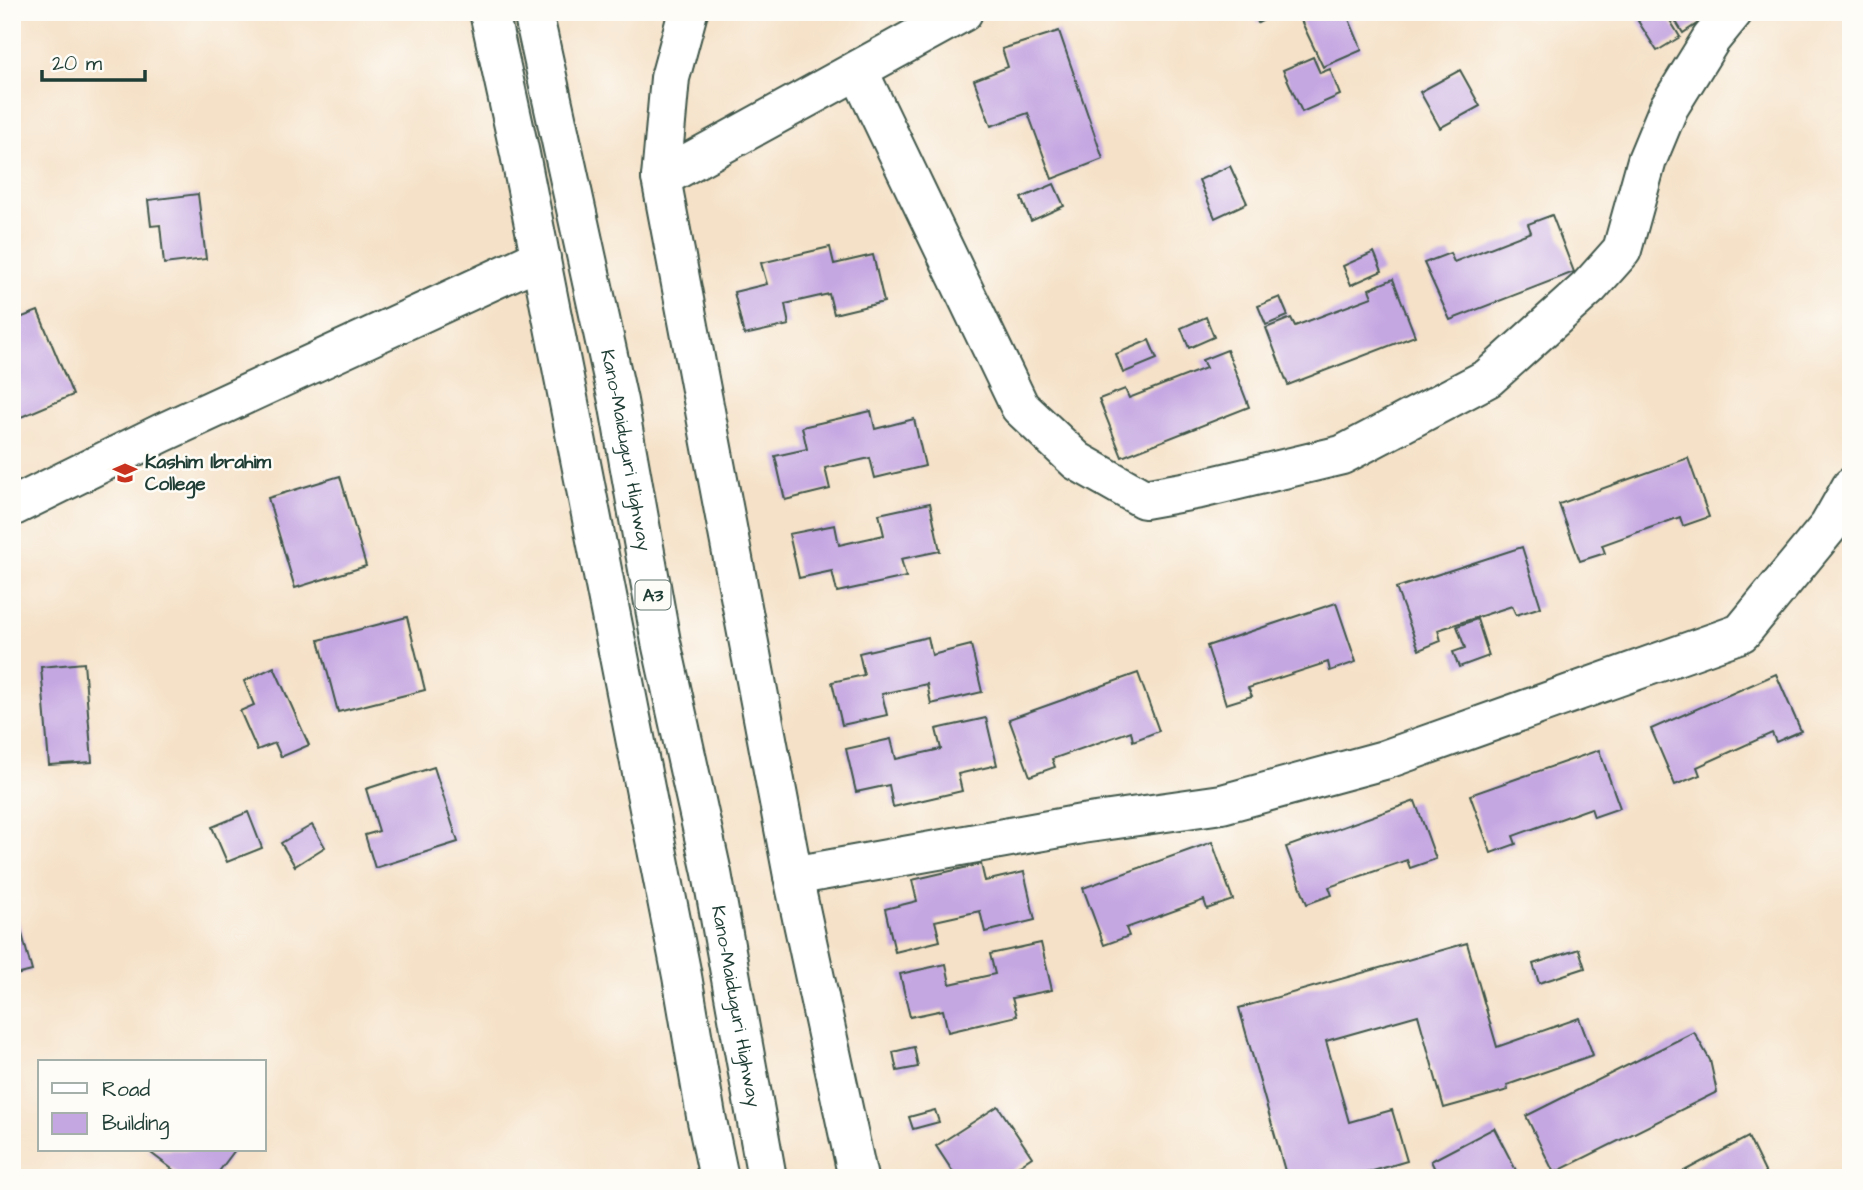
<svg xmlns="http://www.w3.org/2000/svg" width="1863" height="1190" font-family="'Architects Daughter',sans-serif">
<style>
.building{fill:#c4a6e1}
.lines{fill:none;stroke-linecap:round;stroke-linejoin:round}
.minor-casing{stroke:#3f564a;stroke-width:42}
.highway-casing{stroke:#3f564a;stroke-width:42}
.minor{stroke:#fff;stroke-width:38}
.highway{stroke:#fff;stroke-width:38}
.labels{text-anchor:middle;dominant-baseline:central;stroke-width:5;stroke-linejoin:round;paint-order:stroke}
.shield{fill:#fdfcf7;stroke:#62766e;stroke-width:2}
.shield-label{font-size:18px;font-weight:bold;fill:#1f3d34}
.street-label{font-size:19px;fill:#1f3d34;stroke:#fdfcf7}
.poi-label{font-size:19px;font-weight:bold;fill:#1f3d34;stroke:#fdfcf7;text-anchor:start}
</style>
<rect width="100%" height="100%" fill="#fdfcf7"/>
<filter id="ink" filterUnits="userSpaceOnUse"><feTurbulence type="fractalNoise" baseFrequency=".0143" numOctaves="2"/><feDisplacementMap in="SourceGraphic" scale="14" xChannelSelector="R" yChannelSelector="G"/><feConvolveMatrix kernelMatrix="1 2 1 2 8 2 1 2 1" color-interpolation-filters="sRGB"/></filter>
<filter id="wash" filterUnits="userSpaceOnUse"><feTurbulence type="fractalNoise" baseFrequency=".00686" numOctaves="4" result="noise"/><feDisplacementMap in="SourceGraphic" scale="28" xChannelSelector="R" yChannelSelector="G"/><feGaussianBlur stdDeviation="1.57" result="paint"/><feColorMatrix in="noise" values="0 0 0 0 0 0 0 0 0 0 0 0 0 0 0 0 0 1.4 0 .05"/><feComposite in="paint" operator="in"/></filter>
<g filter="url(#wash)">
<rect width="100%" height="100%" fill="#f5e1c7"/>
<g id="blocks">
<g class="building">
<polygon points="1254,12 1279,12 1258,23"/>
<polygon points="1297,12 1346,12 1362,50 1323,67"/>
<polygon points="1652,12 1665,12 1680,37 1657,51 1638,21"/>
<polygon points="1670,12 1708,12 1710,15 1683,33"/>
<polygon points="1059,31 1103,159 1052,179 1028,113 991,126 974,80 1008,67 1002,49"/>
<polygon points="1313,57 1320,73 1330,69 1340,95 1302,112 1283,70"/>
<polygon points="1460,70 1480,106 1440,128 1420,92"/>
<polygon points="1230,166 1247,203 1215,218 1199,180"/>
<polygon points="1054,184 1064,206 1031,221 1021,198"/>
<polygon points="198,194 206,259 164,264 160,225 151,226 148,200"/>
<polygon points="1552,215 1574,272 1450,320 1424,263 1450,253 1454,262 1531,232 1528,224"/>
<polygon points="830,247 834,264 873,255 884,302 834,314 829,294 785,304 789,325 744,335 734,292 767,284 761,263"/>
<polygon points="1374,252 1382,271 1351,285 1343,266"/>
<polygon points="1393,279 1415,336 1288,385 1266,328 1291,318 1295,326 1372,297 1369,289"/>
<polygon points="1280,297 1288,316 1266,325 1258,306"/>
<polygon points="38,311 73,395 14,420 12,321"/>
<polygon points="1206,317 1214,337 1189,348 1181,328"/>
<polygon points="1149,340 1157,359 1123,373 1116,354"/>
<polygon points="1227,350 1249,407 1122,457 1099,399 1125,389 1129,398 1206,368 1202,360"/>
<polygon points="871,411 875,429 914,419 925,466 875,478 870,458 825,468 830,489 785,500 775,456 807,449 802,427"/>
<polygon points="1688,458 1709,517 1683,526 1680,517 1602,545 1605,553 1580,561 1559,504"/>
<polygon points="340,476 366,566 295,588 268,498"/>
<polygon points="930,503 940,551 901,559 906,577 837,592 832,571 799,578 789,534 835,525 839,545 884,535 879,514"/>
<polygon points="1522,547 1541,607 1516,615 1512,606 1438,630 1441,641 1419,650 1396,588"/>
<polygon points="1336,603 1356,662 1330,671 1328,662 1248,688 1252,696 1226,704 1207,646"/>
<polygon points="407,617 425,690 338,712 319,640"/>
<polygon points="1477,619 1489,656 1459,667 1453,652 1465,648 1457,626"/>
<polygon points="928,637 932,655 971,645 982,692 931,704 927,684 882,694 887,715 842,725 832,682 864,675 859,653"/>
<polygon points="84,663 92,762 49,765 41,667"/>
<polygon points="274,667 309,745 281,757 275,743 257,750 240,711 254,705 244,681"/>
<polygon points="1138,673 1159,731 1133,741 1131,731 1052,759 1055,767 1030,776 1009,719"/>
<polygon points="1776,674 1801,731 1776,742 1772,733 1697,767 1700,775 1675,785 1651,729"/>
<polygon points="986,718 997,765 958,774 962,791 893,807 889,785 856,792 846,749 891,739 896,759 941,749 936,729"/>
<polygon points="1599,750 1620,808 1594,817 1591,808 1513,836 1516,844 1491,853 1470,795"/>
<polygon points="434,767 458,842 375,868 365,835 379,831 366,789"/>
<polygon points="1415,801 1436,859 1410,868 1407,860 1329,887 1332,895 1307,904 1286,847"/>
<polygon points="248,812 262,848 227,862 212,827"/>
<polygon points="312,825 325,847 295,866 281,843"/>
<polygon points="1212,842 1233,900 1207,909 1204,900 1126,928 1129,936 1104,945 1083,888"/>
<polygon points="981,864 985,881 1024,872 1035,920 985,932 980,911 935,921 940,941 895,952 885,909 917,901 912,880"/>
<polygon points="12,897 32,971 12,976"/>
<polygon points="1041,943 1052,990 1012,998 1017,1016 948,1032 943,1010 910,1017 900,974 946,964 950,984 995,974 990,954"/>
<polygon points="1467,943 1497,1047 1579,1018 1593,1055 1507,1085 1508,1090 1444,1108 1418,1015 1326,1041 1349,1122 1392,1110 1407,1161 1349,1178 1287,1178 1239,1008"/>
<polygon points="1579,949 1585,968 1539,983 1533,964"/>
<polygon points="1694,1032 1710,1060 1717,1092 1554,1173 1526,1116"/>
<polygon points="914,1047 918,1067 897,1071 893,1052"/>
<polygon points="998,1106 1032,1157 1000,1178 957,1178 936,1146"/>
<polygon points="935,1110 939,1122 913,1129 909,1117"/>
<polygon points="1494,1128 1520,1178 1439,1178 1431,1161"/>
<polygon points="1748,1137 1768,1178 1671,1178"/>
<polygon points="147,1150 235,1150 214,1178 184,1178"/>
</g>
</g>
</g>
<g filter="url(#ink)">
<use href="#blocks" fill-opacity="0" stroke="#3f564a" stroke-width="2"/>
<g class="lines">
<g class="minor-casing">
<g id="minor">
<polyline points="688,12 670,78 661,178 793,876 858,1178"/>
<polyline points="858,70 1020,407 1077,461 1144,499 1200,489 1342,455 1488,378 1589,287 1622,250 1647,160 1669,107 1711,39 1733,12"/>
<polyline points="661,178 963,12"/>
<polyline points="12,507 162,433 541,258"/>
<polyline points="793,876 1082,824 1222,804 1384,760 1741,633 1829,526 1851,487"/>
</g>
</g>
<g class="highway-casing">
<g id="highway">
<polyline points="489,12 520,154 682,976 706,1116 719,1178"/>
<path id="s1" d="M533 12 618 401 661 642 712 873 767 1178"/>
</g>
</g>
<use href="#minor" class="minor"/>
<use href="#highway" class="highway"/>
</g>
</g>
<defs>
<g id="school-bare" transform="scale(1.89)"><path d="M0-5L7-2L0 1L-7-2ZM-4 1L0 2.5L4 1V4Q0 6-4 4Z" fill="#c8321e" stroke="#fdfcf7" stroke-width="2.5" paint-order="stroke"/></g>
</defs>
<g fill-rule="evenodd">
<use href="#school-bare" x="125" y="473"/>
</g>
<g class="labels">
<rect class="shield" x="635.5" y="580.5" width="35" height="29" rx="5"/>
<g class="shield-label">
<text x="653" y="595">A3</text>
</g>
<g class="street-label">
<text stroke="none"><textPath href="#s1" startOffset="448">Kano-Maiduguri Highway</textPath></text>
<text stroke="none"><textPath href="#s1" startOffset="1015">Kano-Maiduguri Highway</textPath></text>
</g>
<g class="poi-label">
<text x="145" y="462">Kashim Ibrahim<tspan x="145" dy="22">College</tspan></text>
</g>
</g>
<rect width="1863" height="1190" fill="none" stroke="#fdfcf7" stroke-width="42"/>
<rect x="38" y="1060" width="228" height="91" fill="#fdfcf7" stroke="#a4b0a9" stroke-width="2"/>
<rect x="52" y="1083" width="35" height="10" fill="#ffffff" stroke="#a4b0a9" stroke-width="2"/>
<text x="102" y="1096" font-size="21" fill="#1f3d34">Road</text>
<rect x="52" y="1113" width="35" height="21" fill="#c4a6e1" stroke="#a4b0a9" stroke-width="2"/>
<text x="102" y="1130" font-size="21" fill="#1f3d34">Building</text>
<path d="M42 70v10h103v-10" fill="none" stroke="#1f3d34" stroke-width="3.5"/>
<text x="52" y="70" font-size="21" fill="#1f3d34" stroke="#fdfcf7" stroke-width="5" paint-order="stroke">20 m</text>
</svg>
